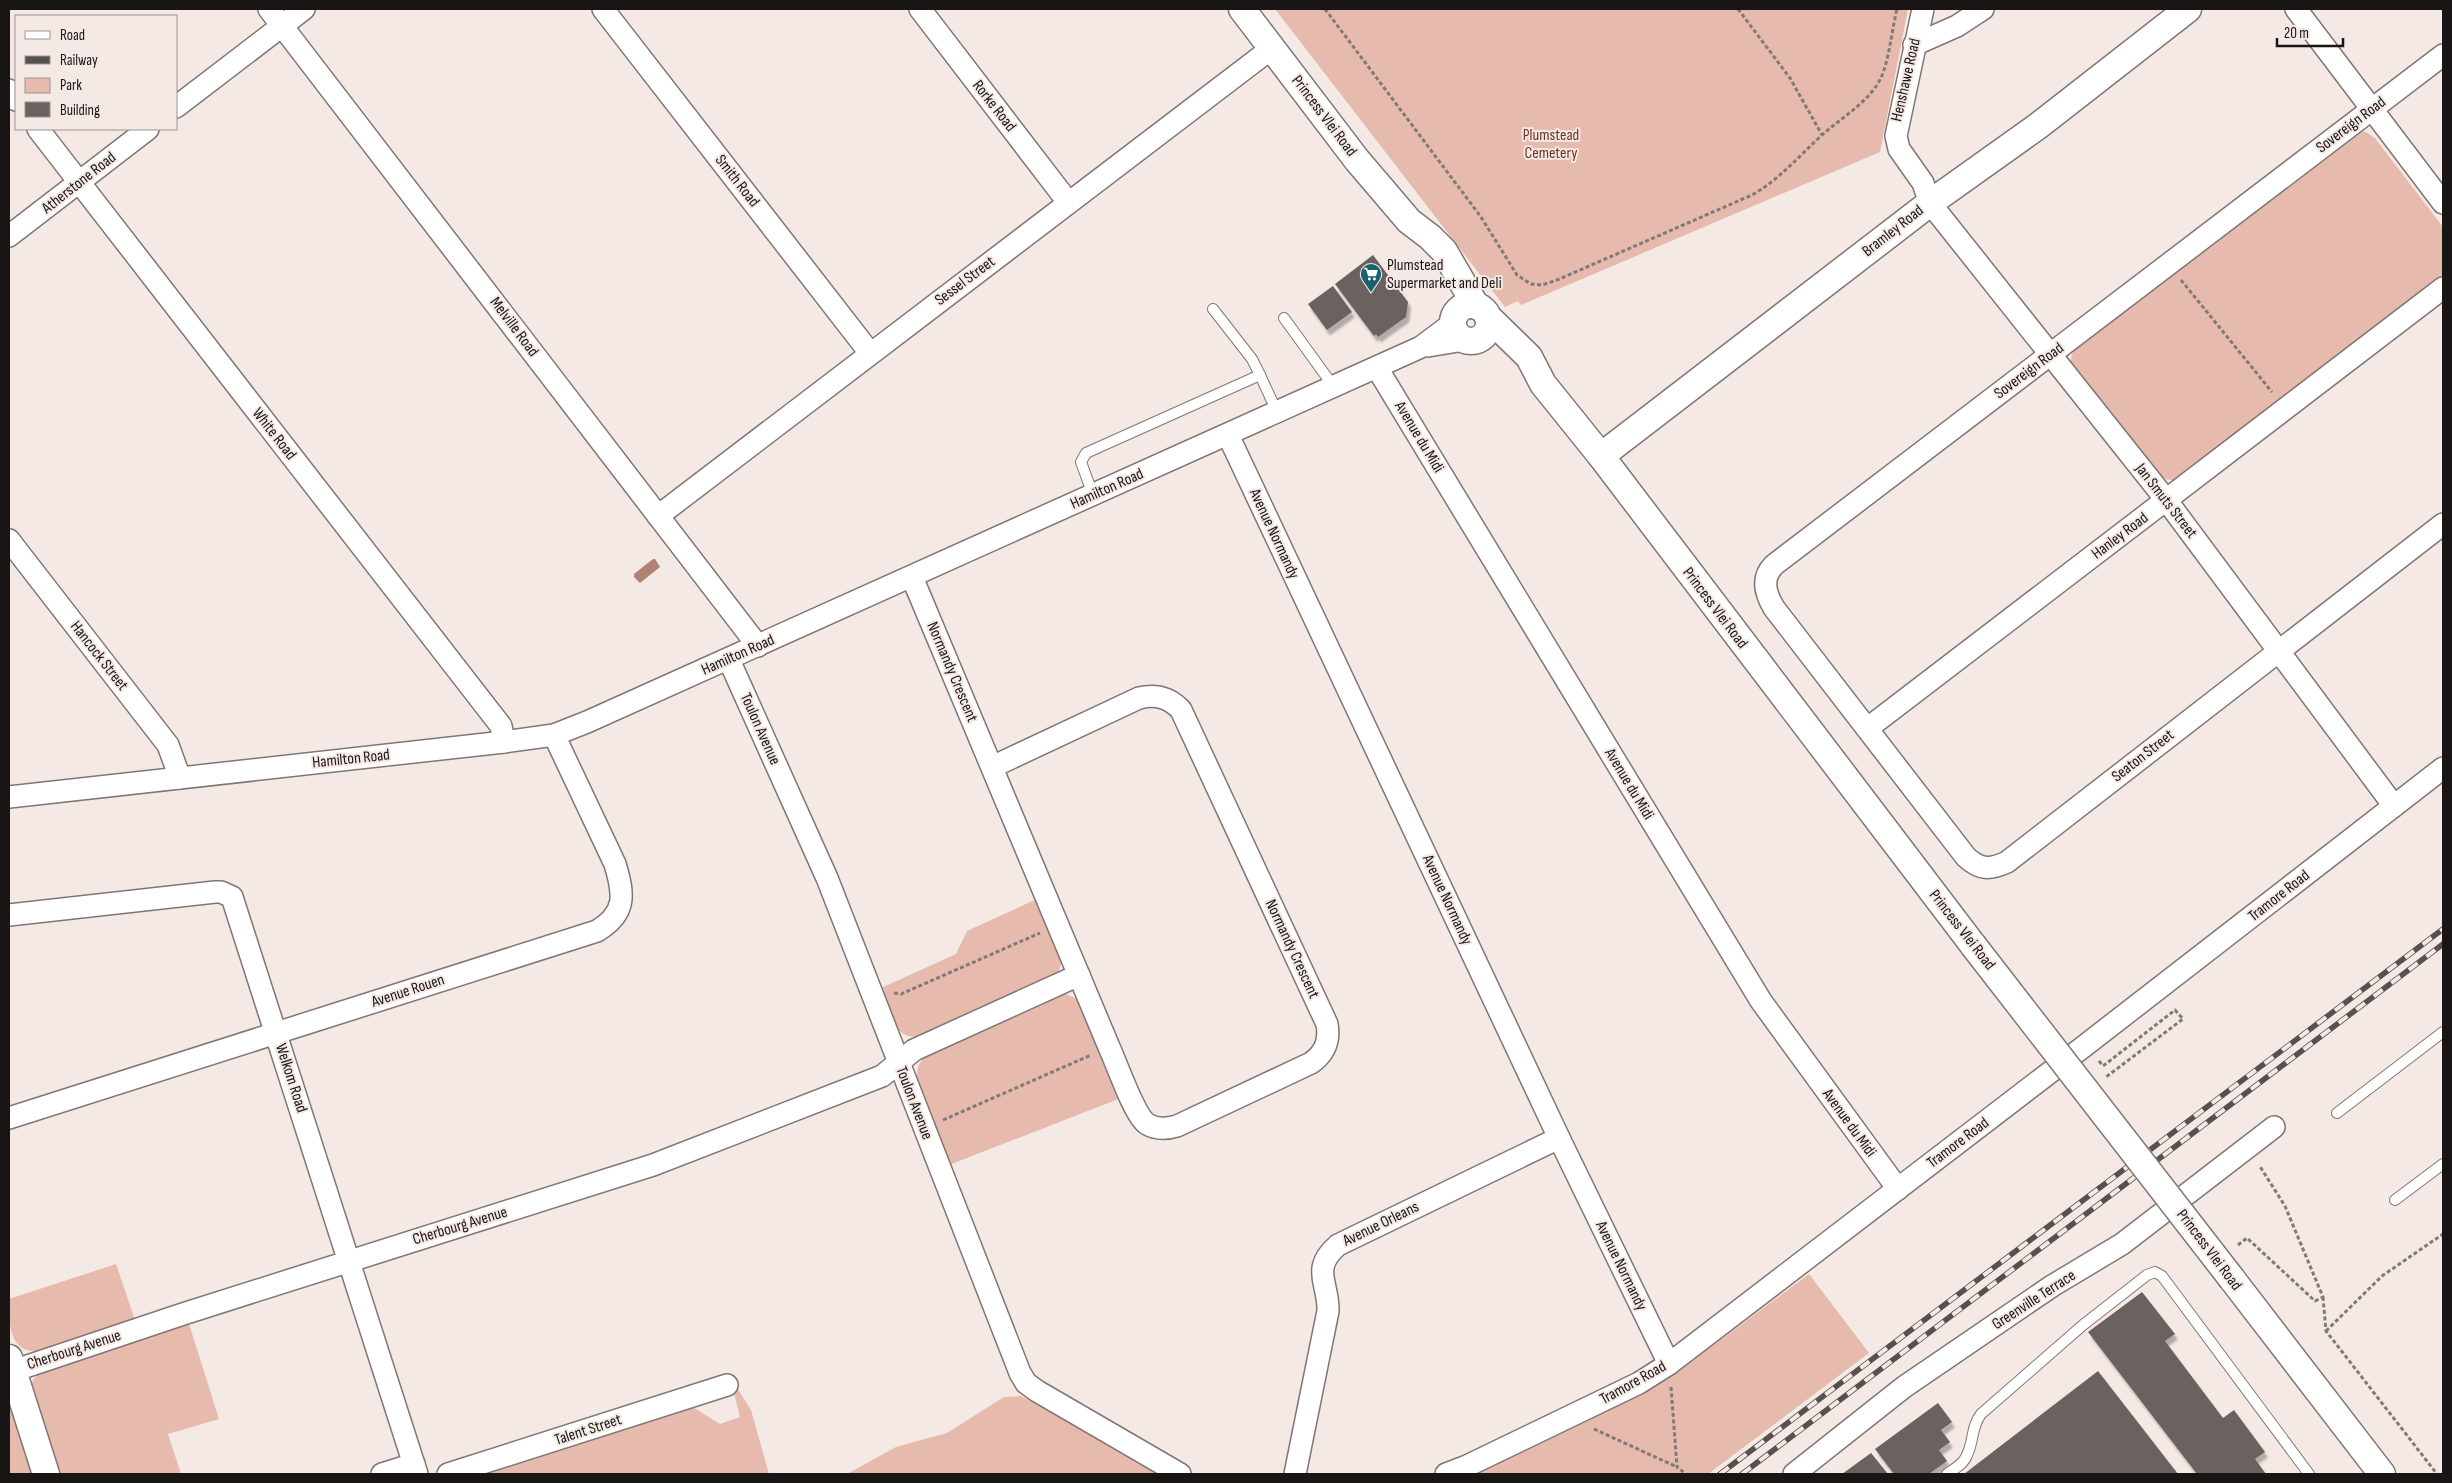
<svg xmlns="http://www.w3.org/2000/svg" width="2452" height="1483" font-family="'Sofia Sans Condensed',sans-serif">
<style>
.green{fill:#e6baad}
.water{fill:#b08275}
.building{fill:#6b625f;filter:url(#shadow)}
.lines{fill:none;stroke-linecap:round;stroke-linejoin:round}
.service-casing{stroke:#807673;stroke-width:12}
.minor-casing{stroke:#807673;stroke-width:24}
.tertiary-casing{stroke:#807673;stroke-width:29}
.path{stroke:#817a77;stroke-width:3;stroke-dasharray:4 2.5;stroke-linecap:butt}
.service{stroke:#fff;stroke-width:10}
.minor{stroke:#fff;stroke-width:21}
.tertiary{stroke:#fff;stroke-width:26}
.rail-casing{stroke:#56504f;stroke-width:5.5}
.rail{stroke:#f4e9e5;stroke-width:4;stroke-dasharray:11;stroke-linecap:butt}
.tertiary-bridge-casing{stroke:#807673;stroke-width:29;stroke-linecap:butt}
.tertiary-bridge{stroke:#fff;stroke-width:26}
.labels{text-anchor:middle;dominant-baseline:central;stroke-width:4;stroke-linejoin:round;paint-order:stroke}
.street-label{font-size:16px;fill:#191514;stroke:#f4e9e5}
.park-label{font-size:16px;fill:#6c301f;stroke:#f4e9e5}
.poi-label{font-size:16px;fill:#191514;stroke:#f4e9e5;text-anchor:start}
</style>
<defs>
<filter id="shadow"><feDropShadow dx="3" dy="5.5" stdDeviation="1" flood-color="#0004"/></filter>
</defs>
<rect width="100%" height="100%" fill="#f4e9e5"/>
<g class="green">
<polygon points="1275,9 1908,9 1880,152 1521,305 1518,301 1505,307"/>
<polygon points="2359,131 2366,132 2375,138 2443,227 2443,275 2179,477 2173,480 2160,479 2070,363 2074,347"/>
<path d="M1037 899 1062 962 1058 973 923 1036C892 1042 889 1011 881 988L956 954 967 931Z"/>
<path d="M1065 994 1078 999 1121 1098 949 1165 918 1082C915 1069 919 1061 929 1054Z"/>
<path d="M116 1264 135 1320 38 1351C8 1353 9 1321 9 1299Z"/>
<polygon points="1809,1274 1869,1353 1708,1474 1471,1474 1654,1387 1679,1371"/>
<polygon points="189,1324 219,1419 168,1434 181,1474 58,1474 31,1385 33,1380 41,1371"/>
<polygon points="737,1388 751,1410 769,1474 472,1474 691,1406 720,1424 740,1417 733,1389"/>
<polygon points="9,1391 35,1474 9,1474"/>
<polygon points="1021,1396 1162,1474 847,1474 896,1447 947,1433 1004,1397"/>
</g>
<polygon class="water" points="653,559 655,559 660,567 640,583 634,577 634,574"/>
<g class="building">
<polygon points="1373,255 1408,302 1406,317 1378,337 1376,334 1374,336 1335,284"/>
<polygon points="1333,286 1352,312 1327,330 1308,304"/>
<polygon points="2142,1292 2175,1334 2165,1341 2223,1418 2234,1410 2265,1452 2255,1459 2266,1474 2197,1474 2088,1332"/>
<polygon points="2098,1371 2178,1474 1964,1474"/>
<polygon points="1938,1403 1952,1422 1941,1430 1950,1442 1939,1450 1947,1461 1929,1474 1894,1474 1875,1449"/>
<polygon points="1871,1453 1888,1474 1842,1474"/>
</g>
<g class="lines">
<g class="service-casing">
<g id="service">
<polyline points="1213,309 1252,359 1260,375"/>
<polyline points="1284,318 1334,387"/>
<polyline points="1093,495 1081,462 1086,453 1260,375 1277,412"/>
<polyline points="2337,1113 2443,1032"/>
<polyline points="2395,1200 2443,1164"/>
<path d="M1947 1474C1954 1469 1964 1464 1967 1455 1974 1441 1971 1427 1981 1414L2083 1325 2147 1275 2155 1272 2162 1276 2309 1474"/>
</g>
</g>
<g class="minor-casing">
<g id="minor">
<polyline points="269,9 758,646"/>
<polyline points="603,9 870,353"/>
<polyline points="920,9 1068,202"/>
<polyline points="1923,9 1896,136 1899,149 1923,183 1930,203 2167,501 2394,806"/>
<polyline points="2296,9 2443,203"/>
<polyline points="1914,45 1957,26 1983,9"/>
<path d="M2443 55 1774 565C1761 578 1765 593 1774 608L1966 857C1980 870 1990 870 2007 862L2443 524"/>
<polyline points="9,90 16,100"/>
<polyline points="176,107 304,9"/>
<polyline points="38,129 501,726 504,742"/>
<polyline points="9,236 148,129"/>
<polyline points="1428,346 1464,340"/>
<polyline points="1377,368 1761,1001 1898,1189"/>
<polyline points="1228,435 1559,1138 1669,1364"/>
<polyline points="658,516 1272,48"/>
<polyline points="9,540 168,745 180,778"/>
<path d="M912 577 1109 1047C1117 1064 1134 1115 1147 1124 1157 1130 1167 1129 1177 1126L1311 1063C1325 1053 1330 1041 1327 1024L1181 710C1169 697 1156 694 1139 698L992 767"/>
<polyline points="729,660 827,878 1020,1373 1026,1383 1037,1391 1180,1474"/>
<polyline points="1868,728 2443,288"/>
<polyline points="9,797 504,742 554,735 587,722 1421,347 1453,323"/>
<polyline points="9,915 215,892 221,892 232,897 417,1474"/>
<path d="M9 1118 597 931C627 913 624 894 615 864L554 735"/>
<polyline points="13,1371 183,1314 653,1165 882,1076 914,1050 1079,975"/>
<polyline points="382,1474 414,1464"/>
<polyline points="448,1474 727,1385"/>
<path d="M1295 1474 1328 1311C1329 1283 1310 1269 1338 1245L1559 1138"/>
<polyline points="1446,1474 1467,1466 1639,1383 1669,1364 2087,1044 2443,768"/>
<polyline points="1794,1474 1904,1387 2052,1286 2122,1244 2274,1127"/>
</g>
</g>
<g class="tertiary-casing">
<g id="tertiary">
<polyline points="1242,9 1357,160 1409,221 1430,237 1444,251 1476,306"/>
<circle cx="1471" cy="323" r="18"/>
<polyline points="1488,317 1529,357 1543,384 1601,456 1973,945"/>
<polyline points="1601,456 1930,203 2038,126 2188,9"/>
<polyline points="2232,1279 2382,1474"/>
<polyline points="9,1358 46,1474"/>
</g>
</g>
<g class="path">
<path d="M1325 9 1481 217 1517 275 1531 284 1542 285 1557 280 1752 195C1780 179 1798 157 1822 135 1842 117 1873 100 1883 73 1890 53 1892 29 1897 9"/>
<polyline points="1738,9 1790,78 1822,135"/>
<polyline points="2181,280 2272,392"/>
<polyline points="894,993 901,994 1040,933"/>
<polyline points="2099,1061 2103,1066 2175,1010 2183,1019 2106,1077"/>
<polyline points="943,1120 1091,1055"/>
<polyline points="2238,1245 2247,1238 2315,1301 2323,1297 2285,1206 2259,1165"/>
<polyline points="2323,1297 2326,1331 2437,1474"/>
<polyline points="2326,1331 2382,1276 2443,1234"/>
<polyline points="1671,1387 1677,1467 1686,1474"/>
<polyline points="1594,1429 1677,1467"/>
</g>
<use href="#service" class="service"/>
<use href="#minor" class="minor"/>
<use href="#tertiary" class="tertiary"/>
<g class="rail-casing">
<g id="rail">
<polyline points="1720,1474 2443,929"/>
<polyline points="1742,1474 2443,944"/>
</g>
</g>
<use href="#rail" class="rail"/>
<g class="tertiary-bridge-casing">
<polyline id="tertiary-bridge" points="1973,945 2232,1279"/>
</g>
<use href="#tertiary-bridge" class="tertiary-bridge"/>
</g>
<defs>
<g id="supermarket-pin" transform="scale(1.125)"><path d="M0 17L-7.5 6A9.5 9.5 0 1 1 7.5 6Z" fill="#185f70" stroke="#f4e9e5"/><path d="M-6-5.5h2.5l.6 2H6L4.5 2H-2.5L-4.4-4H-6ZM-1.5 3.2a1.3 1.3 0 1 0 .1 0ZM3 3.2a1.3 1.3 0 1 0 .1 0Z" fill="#fff"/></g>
</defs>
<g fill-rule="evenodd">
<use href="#supermarket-pin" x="1371" y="274"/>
</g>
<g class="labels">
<g class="street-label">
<text transform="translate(1906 80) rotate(-77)">Henshawe Road</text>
<text transform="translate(994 106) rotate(52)">Rorke Road</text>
<text transform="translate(1324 116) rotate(53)">Princess Vlei Road</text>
<text transform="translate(2351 125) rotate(-37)">Sovereign Road</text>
<text transform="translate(737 181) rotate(52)">Smith Road</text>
<text transform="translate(79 183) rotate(-38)">Atherstone Road</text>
<text transform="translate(1893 231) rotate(-38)">Bramley Road</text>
<text transform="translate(965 281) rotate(-37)">Sessel Street</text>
<text transform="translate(514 327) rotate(53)">Melville Road</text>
<text transform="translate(2029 371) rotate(-37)">Sovereign Road</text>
<text transform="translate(274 434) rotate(52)">White Road</text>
<text transform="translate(1419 437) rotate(59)">Avenue du Midi</text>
<text transform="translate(1107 489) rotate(-24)">Hamilton Road</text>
<text transform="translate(2166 501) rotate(52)">Jan Smuts Street</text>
<text transform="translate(1274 534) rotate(65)">Avenue Normandy</text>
<text transform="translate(2120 536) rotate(-37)">Hanley Road</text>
<text transform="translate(1715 608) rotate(53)">Princess Vlei Road</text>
<text transform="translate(738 655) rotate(-24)">Hamilton Road</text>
<text transform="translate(99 656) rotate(52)">Hancock Street</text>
<text transform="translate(952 672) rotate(67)">Normandy Crescent</text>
<text transform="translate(760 729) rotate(66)">Toulon Avenue</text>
<text transform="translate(2143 756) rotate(-38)">Seaton Street</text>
<text transform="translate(351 759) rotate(-6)">Hamilton Road</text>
<text transform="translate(1629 784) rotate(59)">Avenue du Midi</text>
<text transform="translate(2279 896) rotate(-38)">Tramore Road</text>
<text transform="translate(1447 900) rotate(65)">Avenue Normandy</text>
<text transform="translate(1962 930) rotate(52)">Princess Vlei Road</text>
<text transform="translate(1292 949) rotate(65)">Normandy Crescent</text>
<text transform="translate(408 991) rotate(-18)">Avenue Rouen</text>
<text transform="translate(291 1078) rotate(72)">Welkom Road</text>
<text transform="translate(914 1103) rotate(69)">Toulon Avenue</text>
<text transform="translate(1849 1123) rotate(54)">Avenue du Midi</text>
<text transform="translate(1958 1143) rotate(-37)">Tramore Road</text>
<text transform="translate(1381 1224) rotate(-26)">Avenue Orleans</text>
<text transform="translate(460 1226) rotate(-17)">Cherbourg Avenue</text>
<text transform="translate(2209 1250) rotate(53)">Princess Vlei Road</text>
<text transform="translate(1621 1266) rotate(64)">Avenue Normandy</text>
<text transform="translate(2034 1300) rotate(-33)">Greenville Terrace</text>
<text transform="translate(74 1350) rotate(-18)">Cherbourg Avenue</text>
<text transform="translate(1633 1383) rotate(-29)">Tramore Road</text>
<text transform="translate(588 1430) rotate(-18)">Talent Street</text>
</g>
<g class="park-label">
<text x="1551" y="135">Plumstead<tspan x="1551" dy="18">Cemetery</tspan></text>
</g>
<g class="poi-label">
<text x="1387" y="265">Plumstead<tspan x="1387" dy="18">Supermarket and Deli</tspan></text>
</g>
</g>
<rect width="2452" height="1483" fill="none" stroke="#191514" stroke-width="20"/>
<rect x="15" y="15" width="162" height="115" fill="#f4e9e5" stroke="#9c9491"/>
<rect x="25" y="31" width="25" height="8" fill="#ffffff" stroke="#9c9491"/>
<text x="60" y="40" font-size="15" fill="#191514">Road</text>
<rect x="25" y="56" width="25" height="8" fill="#56504f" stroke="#9c9491"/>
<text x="60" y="65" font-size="15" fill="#191514">Railway</text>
<rect x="25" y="78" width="25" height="15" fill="#e6baad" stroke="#9c9491"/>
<text x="60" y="90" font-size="15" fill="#191514">Park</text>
<rect x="25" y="102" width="25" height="15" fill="#6b625f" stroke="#9c9491"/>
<text x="60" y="115" font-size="15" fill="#191514">Building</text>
<path d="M2277 38v8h66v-8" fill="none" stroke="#191514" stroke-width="2.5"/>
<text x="2284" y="38" font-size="15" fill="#191514" stroke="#f4e9e5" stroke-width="4" paint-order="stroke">20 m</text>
</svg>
